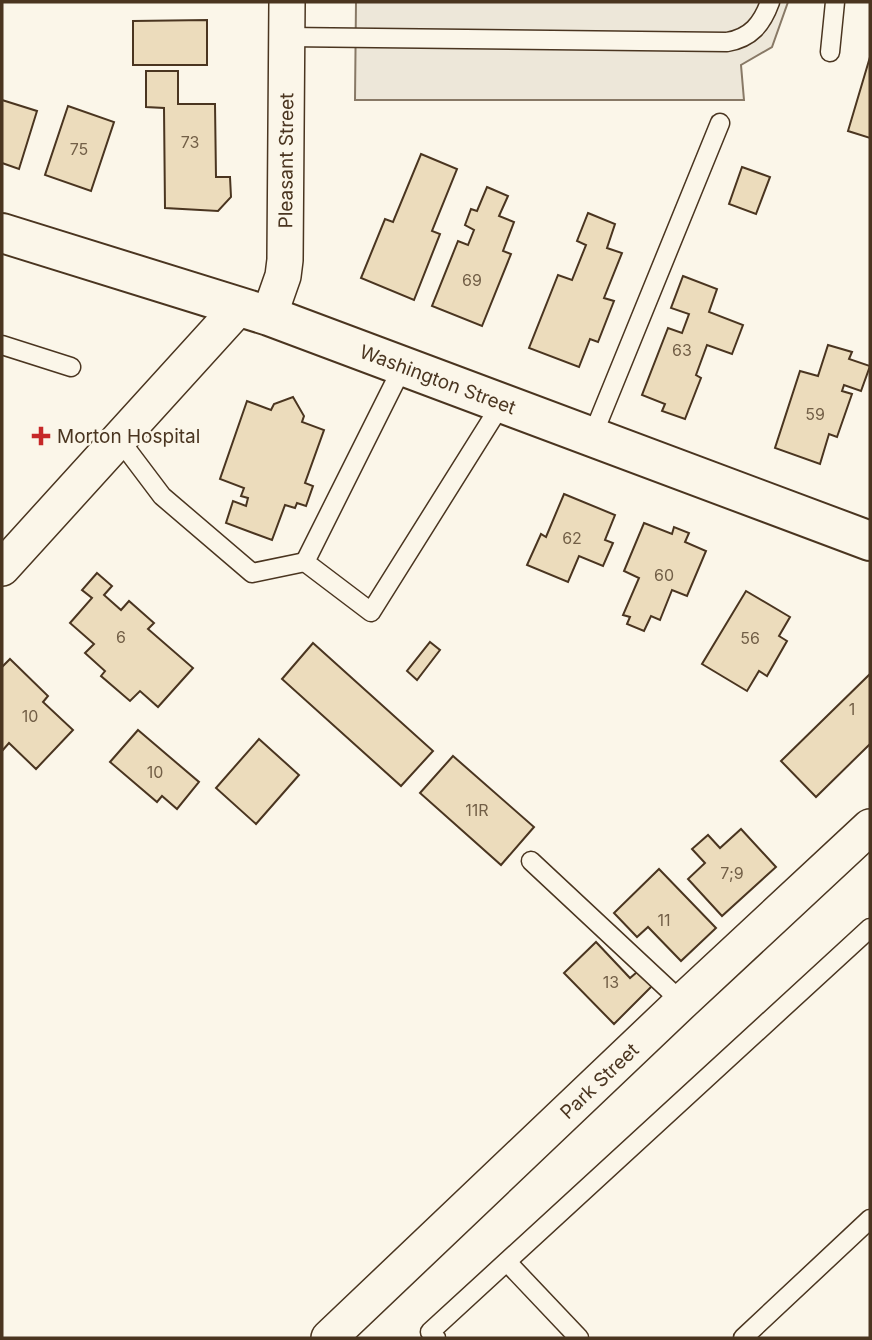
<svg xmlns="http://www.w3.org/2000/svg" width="872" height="1340" font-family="Inter,sans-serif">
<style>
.parking{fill:#ede7d9;stroke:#887966;stroke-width:2}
.building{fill:#ecdcbc;stroke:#4a3520;stroke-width:2}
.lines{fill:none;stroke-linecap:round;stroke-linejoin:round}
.lane-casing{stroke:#4a3520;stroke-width:21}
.street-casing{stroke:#4a3520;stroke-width:38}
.secondary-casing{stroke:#4a3520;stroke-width:42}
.lane{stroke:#fbf6e9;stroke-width:18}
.street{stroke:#fbf6e9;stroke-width:35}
.secondary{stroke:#fbf6e9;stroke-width:38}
.poi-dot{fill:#c62828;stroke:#fbf6e9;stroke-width:2.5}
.labels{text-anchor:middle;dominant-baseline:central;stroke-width:5;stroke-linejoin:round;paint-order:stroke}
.number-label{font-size:16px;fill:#725f47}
.street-label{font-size:19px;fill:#4a3520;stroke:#fbf6e9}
.poi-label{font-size:19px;fill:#4a3520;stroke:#fbf6e9;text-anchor:start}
</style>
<rect width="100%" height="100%" fill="#fbf6e9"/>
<polygon class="parking" points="356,2 788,2 772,47 741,65 744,100 355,100"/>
<g class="building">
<polygon points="207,20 207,65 133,65 133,21"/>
<polygon points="870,57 870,138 848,131"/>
<polygon points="146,71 178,71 178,104 215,104 216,177 230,177 231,197 218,211 165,208 164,108 146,107"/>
<polygon points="2,100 37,111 19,169 2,163"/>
<polygon points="68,106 114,122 91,191 45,175"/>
<polygon points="421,154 457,169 432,231 440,234 414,300 361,278 385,219 393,222"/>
<polygon points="742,167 770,177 756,214 729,204"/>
<polygon points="487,187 508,196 499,216 514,222 503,251 511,254 482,326 432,306 458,241 468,245 474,230 465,225 471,209 477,211"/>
<polygon points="588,213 615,224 607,248 622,253 604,298 614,301 598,342 590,339 579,367 529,348 558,275 572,280 586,245 577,241"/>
<polygon points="683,276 717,289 709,312 743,325 732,354 707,345 696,375 701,378 685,419 662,411 665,404 642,395 668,328 682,333 689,314 671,308"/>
<polygon points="828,345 852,352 849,359 870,366 861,391 844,385 842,391 852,394 837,437 829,434 820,464 775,448 800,371 818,376"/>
<polygon points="293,397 304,416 302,422 324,430 305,483 313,486 306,506 297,503 295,508 285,505 272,540 226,523 233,501 246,506 248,498 241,496 244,488 220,479 247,401 271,410 274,404"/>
<polygon points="564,494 615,515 605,540 613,543 603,566 579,556 568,582 527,565 541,534 546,537"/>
<polygon points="644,523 672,534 674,527 689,533 685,542 706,551 687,596 672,590 660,620 651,616 644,631 627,624 630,617 623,615 639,578 624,571"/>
<polygon points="97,573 112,586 104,595 121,610 129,601 154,623 148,629 193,668 158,707 140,691 130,701 101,676 105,671 85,653 94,644 70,623 92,598 82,590"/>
<polygon points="746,591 790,617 779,636 787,641 767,676 759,671 747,691 702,664"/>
<polygon points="430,642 440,650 417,680 407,671"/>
<polygon points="313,643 433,751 401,786 282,679"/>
<polygon points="10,659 48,696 43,702 73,730 36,769 9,743 2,751 2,667"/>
<polygon points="870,674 870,744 816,797 781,761"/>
<polygon points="138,730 199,782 177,809 162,796 157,802 110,762"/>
<polygon points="259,739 299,775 256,824 216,788"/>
<polygon points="453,756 534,827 501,865 420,793"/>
<polygon points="741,829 776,867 722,916 688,879 705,863 692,849 708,835 720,848"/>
<polygon points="659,869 716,928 681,961 648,927 637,937 614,913"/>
<polygon points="596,942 630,978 637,972 652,986 614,1024 564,973"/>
</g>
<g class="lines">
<g class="lane-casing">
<g id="lane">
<path d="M287 37 727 42C751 38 762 24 770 2"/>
<polyline points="830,52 835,2"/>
<polyline points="2,345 71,367"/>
<polyline points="403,366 305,562 371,612 502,403"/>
<polyline points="592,437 720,123"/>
<polyline points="119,439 162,496 252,573 305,562"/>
<polyline points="531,861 682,1002"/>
<polyline points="507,1262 579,1338"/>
<polyline points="436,1338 430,1332 870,928"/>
<polyline points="743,1338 870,1219"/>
</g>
</g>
<g class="street-casing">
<g id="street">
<path id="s1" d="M269 316 283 276 285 260 287 2"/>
<polyline points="2,568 240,306"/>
<path id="s2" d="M329 1338 682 1002 870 827"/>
</g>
</g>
<g class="secondary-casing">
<g id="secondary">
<path id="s3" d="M2 233 269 316 870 541"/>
</g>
</g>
<use href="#lane" class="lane"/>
<use href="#street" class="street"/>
<use href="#secondary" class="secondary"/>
</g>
<path class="poi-dot" d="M37.5 425.5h7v7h7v7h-7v7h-7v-7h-7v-7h7z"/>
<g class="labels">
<g class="number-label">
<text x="190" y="142">73</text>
<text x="79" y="149">75</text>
<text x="472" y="280">69</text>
<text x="682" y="350">63</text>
<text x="815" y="414">59</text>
<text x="572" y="538">62</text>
<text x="664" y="575">60</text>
<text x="121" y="637">6</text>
<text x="750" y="638">56</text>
<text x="852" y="709">1</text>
<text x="30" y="716">10</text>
<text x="155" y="772">10</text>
<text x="477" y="810">11R</text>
<text x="732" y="873">7;9</text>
<text x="664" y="920">11</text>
<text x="611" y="982">13</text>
</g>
<g class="street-label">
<text stroke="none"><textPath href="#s1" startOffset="158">Pleasant Street</textPath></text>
<text stroke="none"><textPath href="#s3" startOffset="460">Washington Street</textPath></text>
<text stroke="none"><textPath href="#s2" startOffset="373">Park Street</textPath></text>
</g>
<g class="poi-label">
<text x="57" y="436">Morton Hospital</text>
</g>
</g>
<rect width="872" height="1340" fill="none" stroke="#4a3520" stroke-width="7"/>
</svg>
